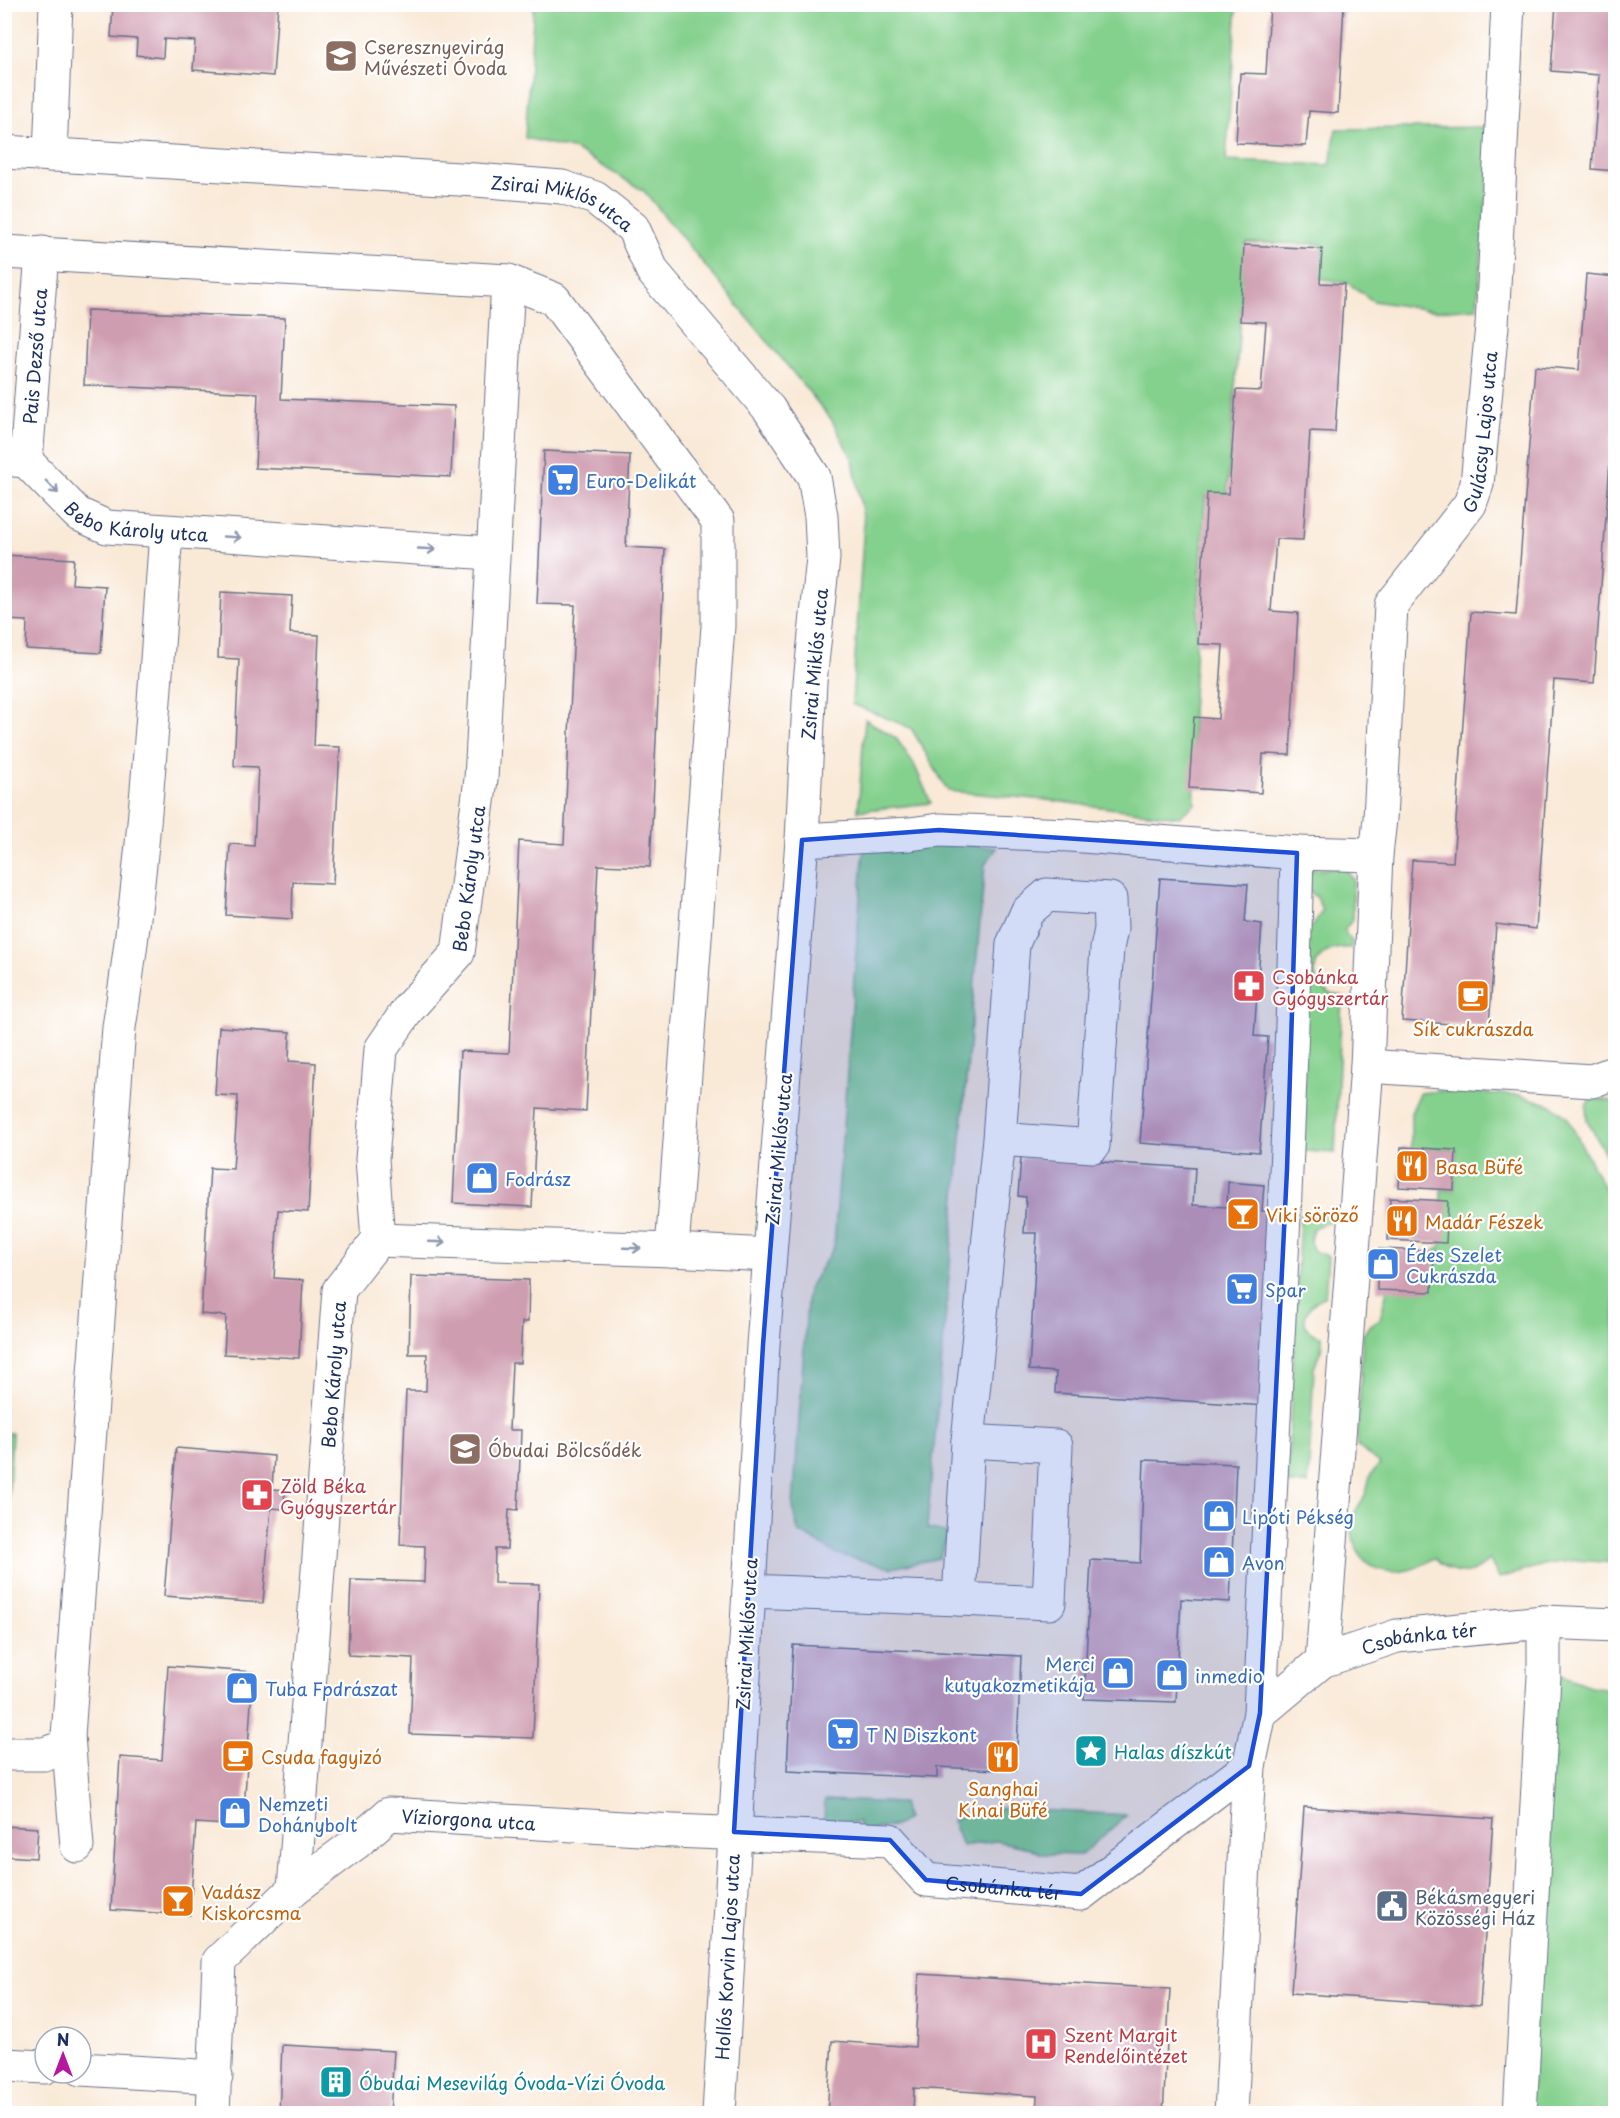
<svg xmlns="http://www.w3.org/2000/svg" width="1620" height="2118" font-family="'Playpen Sans',sans-serif">
<style>
.green{fill:#84d08d;stroke:#508076;stroke-width:1.5}
.building{fill:#cf9db0}
.lines{fill:none;stroke-linecap:round;stroke-linejoin:round}
.minor-casing{stroke:#697088;stroke-width:35}
.minor{stroke:#fff;stroke-width:33}
.oneway{stroke:#8d97ae}
.marked{fill:#1d4ed8;fill-opacity:0.2;stroke:#1d4ed8;stroke-width:4.5;stroke-linejoin:round}
.labels{text-anchor:middle;dominant-baseline:central;stroke-width:4.5;stroke-linejoin:round;paint-order:stroke}
.education-label{font-size:18px;fill:#785e54;stroke:#fff;text-anchor:start}
.street-label{font-size:18px;fill:#1b2f5e;stroke:#fff}
.shop-label{font-size:18px;fill:#366cbe;stroke:#fff;text-anchor:start}
.health-label{font-size:18px;fill:#be3a42;stroke:#fff;text-anchor:start}
.food-label{font-size:18px;fill:#c56008;stroke:#fff;text-anchor:start}
.culture-label{font-size:18px;fill:#0d838f;stroke:#fff;text-anchor:start}
.service-label{font-size:18px;fill:#4e5e75;stroke:#fff;text-anchor:start}
</style>
<rect width="100%" height="100%" fill="#fff"/>
<filter id="ink" filterUnits="userSpaceOnUse"><feTurbulence type="fractalNoise" baseFrequency=".0167" numOctaves="2"/><feDisplacementMap in="SourceGraphic" scale="12" xChannelSelector="R" yChannelSelector="G"/><feConvolveMatrix kernelMatrix="1 2 1 2 8 2 1 2 1" color-interpolation-filters="sRGB"/></filter>
<filter id="wash" filterUnits="userSpaceOnUse"><feTurbulence type="fractalNoise" baseFrequency=".008" numOctaves="4" result="noise"/><feDisplacementMap in="SourceGraphic" scale="24" xChannelSelector="R" yChannelSelector="G"/><feGaussianBlur stdDeviation="1.35" result="paint"/><feColorMatrix in="noise" values="0 0 0 0 0 0 0 0 0 0 0 0 0 0 0 0 0 1.4 0 .05"/><feComposite in="paint" operator="in"/></filter>
<g filter="url(#wash)">
<rect width="100%" height="100%" fill="#f9e9d7"/>
<g class="green">
<polygon points="534,5 1237,5 1226,161 1330,165 1336,129 1493,127 1477,308 1436,311 1373,301 1348,283 1317,278 1322,244 1246,243 1227,494 1205,497 1192,713 1195,804 1179,817 1046,800 948,791 911,728 852,704 864,523 853,460 831,419 644,191 576,150 525,138"/>
<polygon points="865,719 896,738 914,764 931,803 858,811"/>
<polygon points="865,832 997,848 985,864 927,1528 948,1533 939,1558 892,1568 837,1554 798,1531 793,1507 808,1289 834,1247"/>
<path d="M1345 867 1353 880V919L1345 929 1346 935 1352 941 1351 948C1303 945 1306 994 1342 996L1335 1153 1291 1150 1305 930 1314 924 1322 911 1317 897 1309 893 1310 870Z"/>
<path d="M1439 1091 1520 1095 1551 1105 1567 1117 1615 1209V1563L1577 1560 1547 1564 1499 1578 1489 1559C1472 1580 1451 1576 1434 1558 1402 1581 1357 1577 1352 1531 1350 1510 1362 1506 1366 1492 1371 1475 1366 1479 1380 1464L1357 1446 1363 1335 1369 1326 1380 1319 1387 1290 1441 1246V1190H1454L1456 1150 1411 1148V1113L1420 1093Z"/>
<polygon points="1590,1099 1615,1101 1615,1172 1587,1120 1586,1106"/>
<path d="M1300 1214 1330 1215V1221L1313 1228 1310 1242 1314 1251 1328 1256 1325 1297C1300 1305 1298 1334 1322 1336V1347L1314 1368 1308 1484H1287Z"/>
<polygon points="4,1433 12,1433 7,1531 4,1531"/>
<polygon points="1556,1673 1590,1686 1615,1690 1615,2113 1529,2114"/>
<polygon points="825,1800 902,1803 907,1819 897,1825 860,1832 859,1822 824,1823"/>
<polygon points="997,1808 998,1808 1127,1815 1081,1855 1042,1854 1030,1848 996,1841 962,1846 952,1820 978,1809"/>
</g>
<g id="blocks">
<g class="building">
<polygon points="113,4 278,4 273,76 193,70 195,41 164,39 163,58 136,55 137,39 111,37"/>
<polygon points="1270,4 1344,4 1338,113 1309,111 1306,146 1236,143 1240,73 1266,74"/>
<polygon points="1556,4 1616,4 1616,171 1592,169 1599,75 1551,71"/>
<polygon points="1244,245 1322,249 1320,283 1344,284 1335,432 1310,431 1303,540 1276,539 1271,611 1298,613 1290,755 1263,754 1261,793 1189,788 1194,717 1218,719 1223,645 1198,644 1207,493 1229,494 1236,390 1261,391 1266,322 1240,321"/>
<polygon points="1586,274 1616,277 1616,434 1612,434 1594,683 1554,680 1536,929 1496,924 1489,1026 1402,1021 1412,860 1453,862 1471,612 1516,615 1535,366 1579,370"/>
<polygon points="87,310 285,318 281,399 454,406 451,477 255,468 258,393 84,385"/>
<polygon points="544,451 630,455 626,547 665,549 650,867 598,865 586,1111 537,1108 532,1207 453,1203 460,1051 509,1053 519,841 564,844 575,605 537,604"/>
<polygon points="4,555 74,559 72,584 105,586 101,653 26,649 27,621 4,620"/>
<polygon points="221,592 292,596 290,633 319,635 314,746 340,747 333,884 293,882 292,919 226,915 230,844 254,846 258,767 234,766 239,659 218,658"/>
<polygon points="1160,878 1248,884 1245,922 1262,924 1254,1036 1268,1037 1259,1152 1140,1143"/>
<polygon points="219,1027 290,1032 289,1061 316,1063 308,1212 278,1210 274,1278 303,1280 299,1358 224,1354 226,1316 201,1314 210,1168 233,1169 238,1096 215,1095"/>
<polygon points="1401,1147 1456,1150 1454,1190 1399,1187"/>
<polygon points="1021,1157 1195,1168 1193,1205 1227,1207 1228,1182 1264,1185 1262,1211 1281,1212 1268,1406 1055,1393 1056,1372 1029,1370 1037,1233 1024,1233 1026,1197 1018,1196"/>
<polygon points="1390,1198 1448,1201 1446,1243 1388,1240"/>
<polygon points="1378,1249 1434,1251 1432,1292 1377,1290"/>
<polygon points="411,1276 529,1280 528,1322 522,1322 520,1363 512,1363 509,1430 521,1430 518,1510 509,1509 507,1549 495,1549 494,1583 539,1584 533,1738 410,1734 413,1658 348,1655 351,1580 424,1582 425,1546 400,1545 406,1391 426,1391 427,1354 409,1354"/>
<polygon points="176,1448 274,1456 272,1489 285,1490 284,1509 271,1508 263,1603 164,1596"/>
<polygon points="1144,1460 1236,1464 1230,1602 1181,1599 1176,1702 1084,1699 1091,1560 1140,1563"/>
<polygon points="793,1645 1021,1656 1016,1771 937,1767 937,1778 787,1771"/>
<polygon points="168,1666 253,1672 243,1826 196,1823 190,1915 111,1910 120,1757 162,1760"/>
<polygon points="1304,1807 1493,1819 1480,2006 1291,1993"/>
<polygon points="4,1826 38,1828 36,1858 4,1856"/>
<polygon points="919,1974 1170,1989 1163,2114 1036,2114 1037,2096 914,2088 913,2114 827,2114 832,2041 915,2047"/>
<polygon points="282,2045 394,2051 390,2114 279,2114"/>
</g>
</g>
</g>
<g filter="url(#ink)">
<use href="#blocks" fill-opacity="0" stroke="#697088" stroke-width="1.5"/>
<g class="lines">
<g class="minor-casing">
<g id="minor">
<path id="s1" d="M4 152 476 180 562 187 595 198 633 228 653 272 769 409 814 477 821 516 823 558 810 682 802 840 763 1345 719 2114"/>
<polyline points="50,155 56,4"/>
<polyline points="4,252 508,281 554,299 718,521 718,626 672,1250 769,1255"/>
<path id="s2" d="M4 459 26 461 78 514 107 527 491 553"/>
<path id="s3" d="M26 461 42 253"/>
<path d="M802 840 910 834 939 830 1070 835 1297 853C1291 1140 1272 1427 1260 1713"/>
<polyline points="1297,853 1376,855"/>
<polyline points="1367,1066 1592,1081 1616,1072"/>
<polyline points="378,1240 672,1250"/>
<polyline points="749,1591 959,1599 968,1441 999,1139 1013,944 1027,912 1047,895 1110,899 1111,929 1107,949 1093,1146 999,1139"/>
<polyline points="959,1599 1049,1603 1056,1446 968,1441"/>
<path id="s4" d="M1322 1661 1367 1066 1376 855 1380 819 1391 605 1470 504 1477 484 1492 326 1508 4"/>
<polyline points="4,1754 44,1754 62,1748 68,1736"/>
<path d="M77 1846 68 1736 119 1027C145 864 154 698 166 533"/>
<path id="s5" d="M294 1889 339 1290 378 1240 372 1159 381 1049 409 1008 458 953 481 779 508 281"/>
<polyline points="4,2065 45,2067"/>
<polyline points="81,2069 216,2077"/>
<path id="s6" d="M213 2114 219 1961 294 1889 356 1843 389 1814 673 1831 890 1840 926 1880 1081 1894 1249 1766"/>
<path id="s7" d="M1231 2114 1249 1766 1260 1713 1322 1661 1397 1636 1544 1622 1616 1625"/>
<polyline points="1520,2114 1544,1676 1544,1622"/>
</g>
</g>
<use href="#minor" class="minor"/>
</g>
<defs><path id="oneway-shaft" d="M-6 0H5M1.5-3L5.5 0L1.5 3" fill="none" stroke-width="1.6" stroke-linecap="round" stroke-linejoin="round" transform="scale(1.5)"/></defs>
<g class="oneway">
<use href="#oneway-shaft" transform="translate(52 487) rotate(46)"/>
<use href="#oneway-shaft" transform="translate(232 537) rotate(3)"/>
<use href="#oneway-shaft" transform="translate(427 549) rotate(3)"/>
<use href="#oneway-shaft" transform="translate(437 1242) rotate(2)"/>
<use href="#oneway-shaft" transform="translate(632 1248) rotate(2)"/>
</g>
</g>
<path class="marked" d="M939 830 1297 853 1287 1170 1260 1713 1249 1766 1081 1894 926 1880 890 1840 734 1832 763 1345 802 840Z"/>
<defs>
<g id="school-square" transform="scale(1.725)"><rect x="-9" y="-9" width="18" height="18" rx="4" fill="#8d6e63" stroke="#fff"/><path d="M0-5L7-2L0 1L-7-2ZM-4 1L0 2.5L4 1V4Q0 6-4 4Z" fill="#fff"/></g>
<g id="supermarket-square" transform="scale(1.725)"><rect x="-9" y="-9" width="18" height="18" rx="4" fill="#3f7fe0" stroke="#fff"/><path d="M-6-5.5h2.5l.6 2H6L4.5 2H-2.5L-4.4-4H-6ZM-1.5 3.2a1.3 1.3 0 1 0 .1 0ZM3 3.2a1.3 1.3 0 1 0 .1 0Z" fill="#fff"/></g>
<g id="pharmacy-square" transform="scale(1.725)"><rect x="-9" y="-9" width="18" height="18" rx="4" fill="#e0444e" stroke="#fff"/><path d="M-2-6h4v4h4v4h-4v4h-4v-4h-4v-4h4Z" fill="#fff"/></g>
<g id="cafe-square" transform="scale(1.725)"><rect x="-9" y="-9" width="18" height="18" rx="4" fill="#e8710a" stroke="#fff"/><path d="M-5.5-4.5H6V0H3Q3 3.5 0 3.5H-2.5Q-5.5 3.5-5.5 0ZM3-3.2v2h1.7v-2ZM-6 4.5H4V6H-6Z" fill="#fff"/></g>
<g id="restaurant-square" transform="scale(1.725)"><rect x="-9" y="-9" width="18" height="18" rx="4" fill="#e8710a" stroke="#fff"/><path d="M-5-6h1v4h1v-4h1v4h1v-4h1v5L-1.5 .5V6h-2V.5L-5-1ZM5-6V6H3V1.5H1.5Q1.5-4 5-6Z" fill="#fff"/></g>
<g id="shop-square" transform="scale(1.725)"><rect x="-9" y="-9" width="18" height="18" rx="4" fill="#3f7fe0" stroke="#fff"/><path d="M-5-2.5h2.3a2.7 3.5 0 0 1 5.4 0H5L5.5 6h-11ZM-1.5-2.5h3a1.5 2.3 0 0 0-3 0Z" fill="#fff"/></g>
<g id="bar-square" transform="scale(1.725)"><rect x="-9" y="-9" width="18" height="18" rx="4" fill="#e8710a" stroke="#fff"/><path d="M-6-5H6L.8 .8V4.5H3.5V6h-7V4.5H-.8V.8Z" fill="#fff"/></g>
<g id="sight-square" transform="scale(1.725)"><rect x="-9" y="-9" width="18" height="18" rx="4" fill="#0f9aa8" stroke="#fff"/><path d="M0-6L1.8-2.2L6-1.7L2.9 1.2L3.7 5.4L0 3.3L-3.7 5.4L-2.9 1.2L-6-1.7L-1.8-2.2Z" fill="#fff"/></g>
<g id="civic-square" transform="scale(1.725)"><rect x="-9" y="-9" width="18" height="18" rx="4" fill="#5c6f8a" stroke="#fff"/><path d="M-.6-6.5H3V-4.5H.6V-3L4-1V1h2V6H-6V1h2V-1L-.6-3ZM-1.2 2.5V6h2.4V2.5Z" fill="#fff"/></g>
<g id="hospital-square" transform="scale(1.725)"><rect x="-9" y="-9" width="18" height="18" rx="4" fill="#e0444e" stroke="#fff"/><path d="M-5-5h3v3.5h4V-5h3V5h-3V1.5h-4V5h-3Z" fill="#fff"/></g>
<g id="building-square" transform="scale(1.725)"><rect x="-9" y="-9" width="18" height="18" rx="4" fill="#0f9aa8" stroke="#fff"/><path d="M-4-6H4V6H1V3H-1V6H-4ZM-2.5-4.3h1.7v1.8h-1.7ZM.8-4.3h1.7v1.8H.8ZM-2.5-1h1.7V.8h-1.7ZM.8-1h1.7V.8H.8Z" fill="#fff"/></g>
</defs>
<g fill-rule="evenodd">
<use href="#school-square" x="341" y="56"/>
<use href="#supermarket-square" x="563" y="480"/>
<use href="#pharmacy-square" x="1249" y="986"/>
<use href="#cafe-square" x="1473" y="996"/>
<use href="#restaurant-square" x="1412" y="1166"/>
<use href="#shop-square" x="482" y="1178"/>
<use href="#bar-square" x="1243" y="1214"/>
<use href="#restaurant-square" x="1402" y="1221"/>
<use href="#shop-square" x="1383" y="1264"/>
<use href="#supermarket-square" x="1242" y="1289"/>
<use href="#school-square" x="465" y="1449"/>
<use href="#pharmacy-square" x="257" y="1495"/>
<use href="#shop-square" x="1219" y="1516"/>
<use href="#shop-square" x="1219" y="1562"/>
<use href="#shop-square" x="1118" y="1673"/>
<use href="#shop-square" x="1172" y="1675"/>
<use href="#shop-square" x="242" y="1688"/>
<use href="#supermarket-square" x="843" y="1734"/>
<use href="#sight-square" x="1091" y="1751"/>
<use href="#cafe-square" x="238" y="1756"/>
<use href="#restaurant-square" x="1003" y="1757"/>
<use href="#shop-square" x="235" y="1813"/>
<use href="#bar-square" x="178" y="1901"/>
<use href="#civic-square" x="1392" y="1906"/>
<use href="#hospital-square" x="1041" y="2044"/>
<use href="#building-square" x="336" y="2082"/>
</g>
<g class="labels">
<g class="education-label">
<text x="364" y="46">Cseresznyevirág<tspan x="364" dy="21">Művészeti Óvoda</tspan></text>
<text x="488" y="1449">Óbudai Bölcsődék</text>
</g>
<g class="street-label">
<text stroke="none"><textPath href="#s1" startOffset="564">Zsirai Miklós utca</textPath></text>
<text stroke="none"><textPath href="#s3" startOffset="105">Pais Dezső utca</textPath></text>
<text stroke="none"><textPath href="#s4" startOffset="1260">Gulácsy Lajos utca</textPath></text>
<text stroke="none"><textPath href="#s2" startOffset="156">Bebo Károly utca</textPath></text>
<text transform="translate(814 664) rotate(-85)">Zsirai Miklós utca</text>
<text stroke="none"><textPath href="#s5" startOffset="1054">Bebo Károly utca</textPath></text>
<text transform="translate(778 1149) rotate(-85)">Zsirai Miklós utca</text>
<text stroke="none"><textPath href="#s5" startOffset="516">Bebo Károly utca</textPath></text>
<text transform="translate(746 1634) rotate(-87)">Zsirai Miklós utca</text>
<text stroke="none"><textPath href="#s7" startOffset="584">Csobánka tér</textPath></text>
<text stroke="none"><textPath href="#s6" startOffset="458">Víziorgona utca</textPath></text>
<text stroke="none"><textPath href="#s6" startOffset="1012">Csobánka tér</textPath></text>
<text transform="translate(727 1957) rotate(-87)">Hollós Korvin Lajos utca</text>
</g>
<g class="shop-label">
<text x="586" y="480">Euro-Delikát</text>
<text x="505" y="1178">Fodrász</text>
<text x="1406" y="1254">Édes Szelet<tspan x="1406" dy="21">Cukrászda</tspan></text>
<text x="1265" y="1289">Spar</text>
<text x="1242" y="1516">Lipóti Pékség</text>
<text x="1242" y="1562">Avon</text>
<text x="1095" y="1663" text-anchor="end">Merci<tspan x="1095" dy="21">kutyakozmetikája</tspan></text>
<text x="1195" y="1675">inmedio</text>
<text x="265" y="1688">Tuba Fpdrászat</text>
<text x="866" y="1734">T N Diszkont</text>
<text x="258" y="1803">Nemzeti<tspan x="258" dy="21">Dohánybolt</tspan></text>
</g>
<g class="health-label">
<text x="1272" y="976">Csobánka<tspan x="1272" dy="21">Gyógyszertár</tspan></text>
<text x="280" y="1485">Zöld Béka<tspan x="280" dy="21">Gyógyszertár</tspan></text>
<text x="1064" y="2034">Szent Margit<tspan x="1064" dy="21">Rendelőintézet</tspan></text>
</g>
<g class="food-label">
<text x="1473" y="1028" text-anchor="middle">Sík cukrászda</text>
<text x="1435" y="1166">Basa Büfé</text>
<text x="1266" y="1214">Viki söröző</text>
<text x="1425" y="1221">Madár Fészek</text>
<text x="261" y="1756">Csuda fagyizó</text>
<text x="1003" y="1788" text-anchor="middle">Sanghai<tspan x="1003" dy="21">Kínai Büfé</tspan></text>
<text x="201" y="1891">Vadász<tspan x="201" dy="21">Kiskorcsma</tspan></text>
</g>
<g class="culture-label">
<text x="1114" y="1751">Halas díszkút</text>
<text x="359" y="2082">Óbudai Mesevilág Óvoda-Vízi Óvoda</text>
</g>
<g class="service-label">
<text x="1415" y="1896">Békásmegyeri<tspan x="1415" dy="21">Közösségi Ház</tspan></text>
</g>
</g>
<rect width="1620" height="2118" fill="none" stroke="#fff" stroke-width="24"/>
<g transform="translate(63 2055)"><circle r="28" fill="#ffffff" stroke="#a4acbf" stroke-width="1.5"/>
<path d="M0-4.5L10 22L0 15L-10 22Z" fill="#b5179e"/>
<text y="-9" font-size="16" font-weight="bold" text-anchor="middle" fill="#1b2f5e">N</text>
</g>
</svg>
